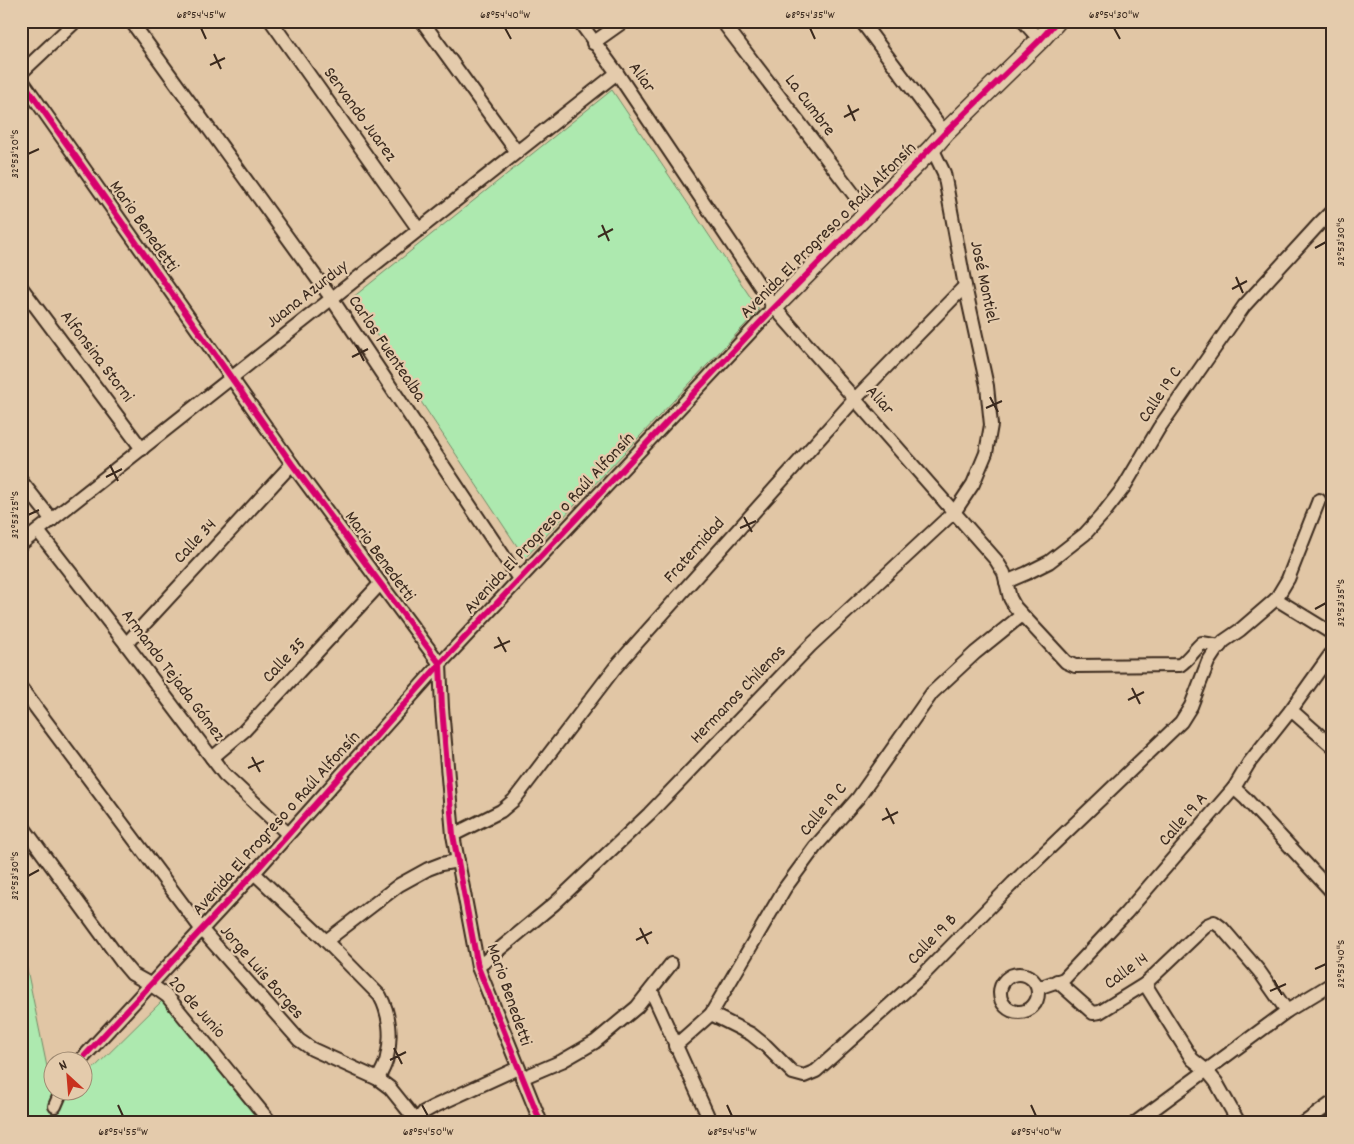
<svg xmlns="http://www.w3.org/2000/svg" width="1354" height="1144" font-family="Dekko,sans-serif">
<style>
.green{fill:#ade9af;stroke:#748a66}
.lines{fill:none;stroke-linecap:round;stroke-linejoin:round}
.street-casing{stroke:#3b2a1e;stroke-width:16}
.secondary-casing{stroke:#3b2a1e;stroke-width:21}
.street{stroke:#e4cbac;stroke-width:12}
.secondary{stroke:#e4cbac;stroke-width:18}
.cycleway-casing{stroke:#e4cbac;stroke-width:9}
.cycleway{stroke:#d6006c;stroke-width:6}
.ticks{fill:none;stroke:#3b2a1e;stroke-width:2}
.labels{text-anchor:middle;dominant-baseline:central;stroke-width:4.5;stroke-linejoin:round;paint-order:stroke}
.street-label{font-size:18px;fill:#3b2a1e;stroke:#e4cbac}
.neatline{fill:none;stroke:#3b2a1e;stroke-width:2}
.ticks-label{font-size:12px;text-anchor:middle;fill:#3b2a1e}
</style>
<rect width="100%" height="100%" fill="#e1c6a5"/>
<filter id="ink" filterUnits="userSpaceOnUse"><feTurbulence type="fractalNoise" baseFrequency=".02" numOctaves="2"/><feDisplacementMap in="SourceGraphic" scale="10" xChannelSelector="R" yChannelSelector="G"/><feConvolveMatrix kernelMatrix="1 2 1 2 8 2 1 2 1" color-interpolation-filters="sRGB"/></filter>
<g filter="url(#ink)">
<g class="green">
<polygon points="612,90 759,310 525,558 352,298"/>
<polygon points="21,940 55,1106 70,1092 82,1092 83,1079 167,996 263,1123 21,1123"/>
</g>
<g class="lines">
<g class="street-casing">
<g id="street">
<polyline points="131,21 332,299 519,579"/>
<polyline points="271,21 419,230"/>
<polyline points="422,21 517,152"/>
<path d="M579 21 617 73 774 307 996 560 1004 573 1010 598 1015 607 1066 662 1075 666 1180 665C1189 659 1194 650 1202 643L1220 646"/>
<polyline points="722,21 868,213"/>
<polyline points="861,21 945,133"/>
<polyline points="1023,21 1040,40"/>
<polyline points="593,43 624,21"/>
<polyline points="21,73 76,21"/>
<polyline points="21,79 292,464 440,664 442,708 453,835 478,967 541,1123"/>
<polyline points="21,287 142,449"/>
<polyline points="21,481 52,520"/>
<polyline points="38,531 126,644 224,774 288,834"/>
<polyline points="21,544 617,73"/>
<polyline points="1006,582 1027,573 1049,562 1085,534 1103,514 1124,487 1159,428 1244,306 1319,224 1333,210"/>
<polyline points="1276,599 1333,634"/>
<polyline points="126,644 292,464"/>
<polyline points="21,688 202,930 299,1040 312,1049 378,1079 390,1088 418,1123"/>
<polyline points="1291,710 1333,747"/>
<polyline points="212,758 244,731 380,584"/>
<polyline points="1234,788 1245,798 1333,893"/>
<polyline points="21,824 121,961 132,974 150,984 167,996 271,1123"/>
<polyline points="453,835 501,811 514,800 614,669 634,646 854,400 965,286"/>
<path d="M254 873 326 941 380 996C390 1014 392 1037 387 1057 386 1065 381 1072 378 1079"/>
<polyline points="326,941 399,885 428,869 441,864 458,861"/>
<polyline points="478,967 554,904 649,814 810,646 955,511 973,484 986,453 991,425 987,386 965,286 944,173 932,148"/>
<circle cx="1019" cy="993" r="19"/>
<polyline points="1057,981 1093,1013 1100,1012 1145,984 1207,925 1214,922 1222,928 1259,971 1287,1011"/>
<polyline points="1145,984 1192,1059 1207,1071 1216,1082 1239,1123"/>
<polyline points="1038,988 1064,979 1126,913 1234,788 1249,763 1291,710 1333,651"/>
<polyline points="651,990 711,1123"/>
<polyline points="711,1014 751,1034 766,1046 793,1073 804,1076 816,1071 922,976 1013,883 1181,722 1191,706 1208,662 1216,650 1224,641 1240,630 1276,599 1288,579 1319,500"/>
<polyline points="675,1046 711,1014 785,888 815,847 858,798 932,693 975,653 1022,615"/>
<polyline points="79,1062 254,873 440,664 774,307"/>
<polyline points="522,1078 562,1061 595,1042 637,1007 671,964"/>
<polyline points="55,1106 61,1092"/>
<polyline points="415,1123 424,1112 433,1107 518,1068"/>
<polyline points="1135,1123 1287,1011 1333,983"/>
<polyline points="1304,1123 1333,1102"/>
</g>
</g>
<g class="secondary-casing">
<polyline id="secondary" points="774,307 932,148 945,133 1040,40 1057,21"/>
</g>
<use href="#street" class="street"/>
<use href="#secondary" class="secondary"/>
<g class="cycleway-casing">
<g id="cycleway">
<polyline points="21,79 292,464 440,664 442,708 453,835 478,967 541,1123"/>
<polyline points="79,1062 254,873 440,664 769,313 868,213 945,133 1040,40 1057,21"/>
</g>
</g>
<use href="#cycleway" class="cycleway"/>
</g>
</g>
<path class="ticks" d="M201 28 206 39M505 28 511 39M810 28 815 39M1114 28 1120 39M214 54 221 69M210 65 225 58M848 105 855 121M844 117 859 109M28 154 39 149M602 225 609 241M598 237 613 229M1315 248 1326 242M1236 277 1243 293M1232 289 1247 281M356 345 364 361M352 357 368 349M990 397 998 412M986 408 1002 401M110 465 118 481M106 477 122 469M28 515 39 510M744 517 752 532M740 528 756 521M1315 609 1326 603M498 637 506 652M494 648 510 641M1132 688 1140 704M1128 700 1144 692M252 757 260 772M248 768 264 761M886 808 894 824M882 820 898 812M28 876 39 870M640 928 648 944M636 940 652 932M1315 969 1326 964M1274 980 1282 995M1270 991 1286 984M394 1048 402 1064M390 1060 406 1052M118 1105 123 1116M422 1105 428 1116M727 1105 732 1116M1031 1105 1036 1116"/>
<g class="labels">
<g class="street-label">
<text transform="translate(641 78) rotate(55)">Aliar</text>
<text transform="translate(809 106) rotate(53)">La Cumbre</text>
<text transform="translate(359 115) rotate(54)">Servando Juarez</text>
<text transform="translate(143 227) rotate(55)">Mario Benedetti</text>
<text transform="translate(829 231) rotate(-45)">Avenida El Progreso o Raúl Alfonsín</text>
<text transform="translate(983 282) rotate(78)">José Montiel</text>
<text transform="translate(308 295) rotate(-38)">Juana Azurduy</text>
<text transform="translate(386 349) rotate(56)">Carlos Fuentealba</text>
<text transform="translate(96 357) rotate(53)">Alfonsina Storni</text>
<text transform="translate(1161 395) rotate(-56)">Calle 19 C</text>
<text transform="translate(879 401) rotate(48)">Aliar</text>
<text transform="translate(550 524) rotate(-47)">Avenida El Progreso o Raúl Alfonsín</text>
<text transform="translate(196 542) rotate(-47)">Calle 34</text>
<text transform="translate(695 551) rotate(-48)">Fraternidad</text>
<text transform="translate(379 557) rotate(54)">Mario Benedetti</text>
<text transform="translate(285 661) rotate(-47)">Calle 35</text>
<text transform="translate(172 676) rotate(53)">Armando Tejada Gómez</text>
<text transform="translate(739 695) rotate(-46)">Hermanos Chilenos</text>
<text transform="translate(824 810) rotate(-50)">Calle 19 C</text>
<text transform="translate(1184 820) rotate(-49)">Calle 19 A</text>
<text transform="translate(277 824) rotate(-48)">Avenida El Progreso o Raúl Alfonsín</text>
<text transform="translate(933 940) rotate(-46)">Calle 19 B</text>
<text transform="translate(1127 972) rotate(-36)">Calle 14</text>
<text transform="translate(261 973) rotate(49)">Jorge Luis Borges</text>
<text transform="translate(508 995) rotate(71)">Mario Benedetti</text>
<text transform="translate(196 1008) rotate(48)">20 de Junio</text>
</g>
</g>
<rect width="1354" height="1144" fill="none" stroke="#e4cbac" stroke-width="55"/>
<g transform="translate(68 1076) rotate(334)"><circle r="24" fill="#e4cbac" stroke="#a08b73"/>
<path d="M0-4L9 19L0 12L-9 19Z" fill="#c8321e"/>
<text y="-8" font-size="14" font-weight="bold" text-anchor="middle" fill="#3b2a1e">N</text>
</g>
<rect x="28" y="28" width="1298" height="1088" class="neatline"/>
<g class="ticks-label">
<text x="201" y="18">68°54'45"W</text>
<text x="505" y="18">68°54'40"W</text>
<text x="810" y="18">68°54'35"W</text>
<text x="1114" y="18">68°54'30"W</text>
<text transform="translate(14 154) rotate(-90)" y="4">32°53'20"S</text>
<text transform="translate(1340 242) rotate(-90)" y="4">32°53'30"S</text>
<text transform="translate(14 515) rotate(-90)" y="4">32°53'25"S</text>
<text transform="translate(1340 603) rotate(-90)" y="4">32°53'35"S</text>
<text transform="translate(14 876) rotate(-90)" y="4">32°53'30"S</text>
<text transform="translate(1340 964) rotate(-90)" y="4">32°53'40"S</text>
<text x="123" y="1135">68°54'55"W</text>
<text x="428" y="1135">68°54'50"W</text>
<text x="732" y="1135">68°54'45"W</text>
<text x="1036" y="1135">68°54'40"W</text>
</g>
</svg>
